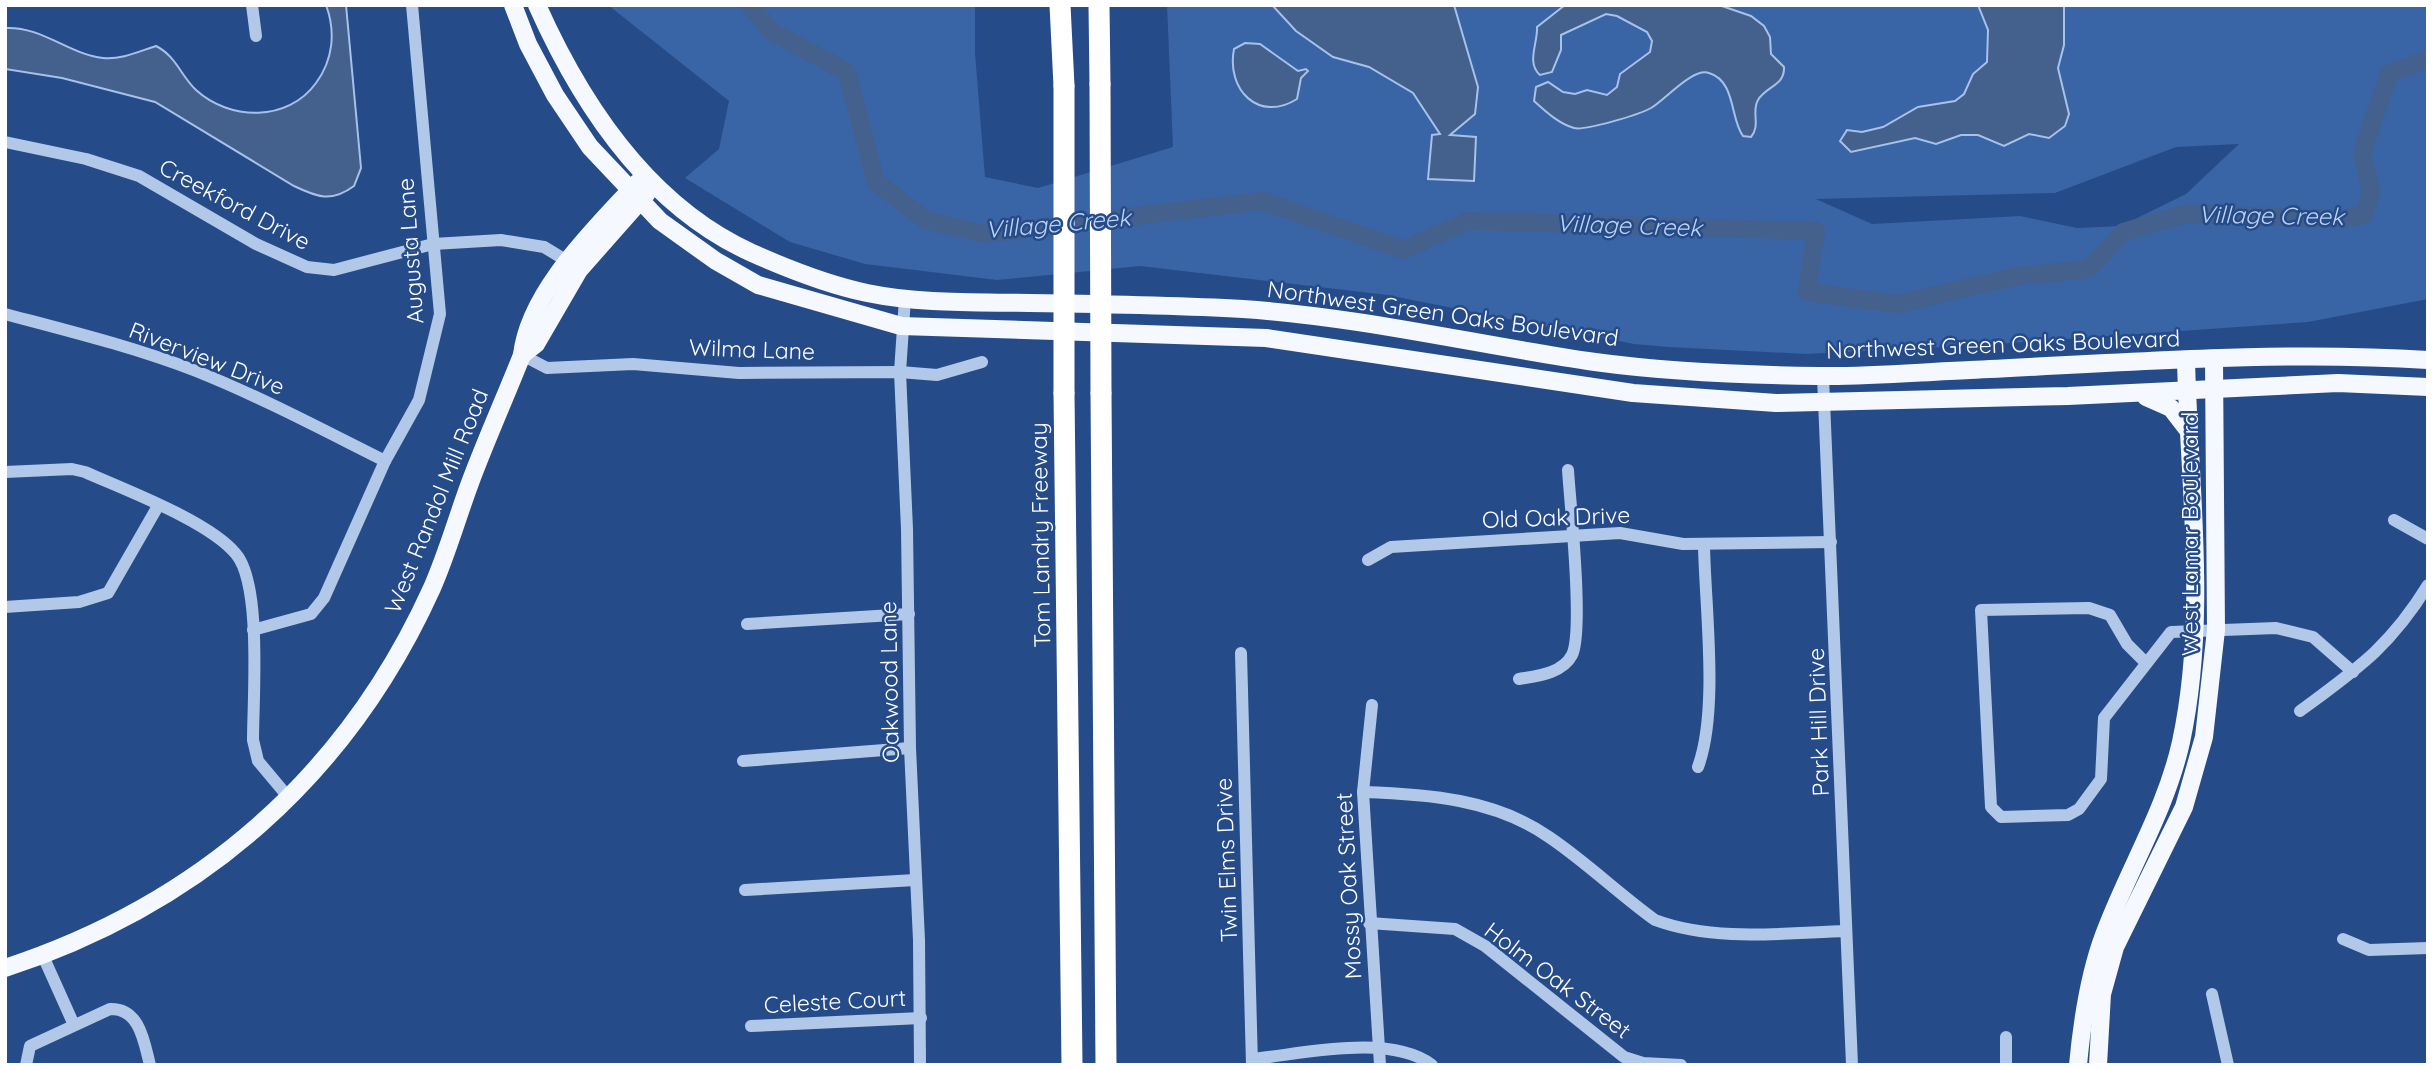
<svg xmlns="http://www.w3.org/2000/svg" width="2433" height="1070" font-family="Quicksand,sans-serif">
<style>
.green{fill:#3964a6;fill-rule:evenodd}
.water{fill:#44608c;stroke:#a6c2ea;stroke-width:2}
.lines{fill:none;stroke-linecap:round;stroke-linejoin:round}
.river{stroke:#44608c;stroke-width:18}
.minor{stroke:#b2c8e9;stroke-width:12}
.major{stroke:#f5f8fe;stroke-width:18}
.highway{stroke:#fff;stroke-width:21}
.highway-bridge{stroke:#fff;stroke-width:21}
.labels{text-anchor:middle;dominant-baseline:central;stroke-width:5;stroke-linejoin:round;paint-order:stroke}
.street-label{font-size:23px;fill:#fff;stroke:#254b89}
.water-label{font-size:24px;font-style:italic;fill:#bdd2f1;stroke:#254b89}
</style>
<rect width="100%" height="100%" fill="#254b89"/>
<path class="green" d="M608 5H975V53L985 177 1038 188 1173 147 1167 5H2428V299L2308 322 1982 345 1806 354 1668 347 1634 344 1387 295 1140 266 997 280 865 264 790 242 685 178 719 149 729 101ZM2239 144 2186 194 2121 226 2077 228 2020 216 1872 224 1816 199 2055 193 2176 147Z"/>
<g class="water">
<path d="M326 5H346L361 168 354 186C331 203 317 197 294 186L155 102 62 78 5 69V28C42 26 68 54 103 58 121 60 140 51 156 46 176 56 181 76 196 90 230 121 288 122 316 83 333 60 336 32 326 5Z"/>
<polygon points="1272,5 1454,5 1478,87 1475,114 1450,135 1476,137 1474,181 1428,179 1432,135 1440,134 1413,93 1369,67 1333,57 1296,31"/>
<path d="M1565 5H1719L1751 16 1764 26 1770 37 1771 54 1784 67C1785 86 1766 86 1758 100 1751 112 1761 125 1751 137L1743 136C1730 119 1736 81 1709 73 1693 67 1665 100 1651 108 1641 114 1585 131 1574 128 1559 124 1545 111 1534 101L1536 87 1548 82 1563 92 1575 94 1587 90 1607 95 1617 87 1620 74 1650 52 1652 41 1647 32 1617 16 1606 14 1561 35V50L1552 72 1540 75C1526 63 1538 43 1537 27Z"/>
<polygon points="1978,5 2064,5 2064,45 2058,68 2069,114 2065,126 2049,138 2029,134 2004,146 1978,135 1961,135 1936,144 1915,138 1851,152 1840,141 1847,130 1862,132 1883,127 1918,107 1955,101 1964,94 1973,74 1987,62 1988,30"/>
<path d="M1245 43 1260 44 1298 71 1306 69 1308 71 1301 78 1297 99C1259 123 1226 90 1234 49Z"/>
</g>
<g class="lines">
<polyline class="river" points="750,5 771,31 847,72 876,182 926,220 984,234 1263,201 1403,250 1468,221 1816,231 1807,292 1898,304 2018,276 2089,269 2123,232 2185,214 2340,219 2364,215 2371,191 2362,153 2389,74 2428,59"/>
<g class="minor">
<polyline points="252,5 256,36"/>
<polyline points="5,142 86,159 139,176 256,244 307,267 334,270 433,244 501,240 544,247 567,261"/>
<polyline points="905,298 900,372 907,529 910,748 919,940 920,1065"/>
<path d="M5 314C69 331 134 347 196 371 261 397 323 430 385 461"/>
<polyline points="522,355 547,368 633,364 739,373 900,372 937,375 982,362"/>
<polyline points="1823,377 1852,1065"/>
<path d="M5 472 72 469 85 472C125 490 209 521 236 554 262 585 253 698 253 740L258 761 289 798"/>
<polyline points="2394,520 2428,539"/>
<polyline points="1368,560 1391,547 1620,533 1683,544 1831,542"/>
<polyline points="5,607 79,602 108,593 158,506"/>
<polyline points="747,624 909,614"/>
<polyline points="253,630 311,614 324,598 385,461 419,400 440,314 412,5"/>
<polyline points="1241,653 1252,1065"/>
<polyline points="2145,662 2127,644 2110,615 2089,608 1981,610 1991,807 2001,817 2068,815 2079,809 2101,779 2104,718 2171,632 2276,628 2313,637 2353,672"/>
<path d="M1519 679C1536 676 1562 674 1572 655 1584 631 1570 502 1568 470"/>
<polyline points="1372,705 1363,792 1380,1065"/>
<path d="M2300 711C2357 669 2390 647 2428 585"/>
<polyline points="743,761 910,748"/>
<path d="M1698 767C1719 710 1705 607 1704 545"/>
<path d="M1363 792C1427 794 1495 799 1549 837 1586 862 1619 894 1655 920 1714 942 1784 933 1846 931"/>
<polyline points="745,890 915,880"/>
<polyline points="1369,923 1455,929 1485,946 1624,1057 1643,1063 1681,1065"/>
<polyline points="2343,939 2369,950 2428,948"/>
<polyline points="43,956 74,1025"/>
<polyline points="2212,994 2228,1065"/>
<polyline points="751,1026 921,1018"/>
<polyline points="2006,1037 2006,1065"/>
<path d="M1252 1059C1303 1054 1389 1033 1432 1065"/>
<path d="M26 1065 30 1046 110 1009C140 1008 144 1042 150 1065"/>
</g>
<g class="major">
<polyline points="513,5 528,44 555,95 590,147 660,221 716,261 758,285 901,326 1266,338 1633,393 1776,403 2068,396 2338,383 2428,387"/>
<path d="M537 5C582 106 648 206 752 253 788 269 829 285 867 293 920 304 976 302 1029 303 1101 304 1172 305 1243 309 1362 317 1477 345 1595 362 1668 372 1744 375 1818 376 1869 377 1920 372 1970 370 2121 363 2278 350 2428 360"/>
<polyline points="522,355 536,344 579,270 647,193"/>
<polyline points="2146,397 2171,408 2188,430"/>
<path d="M5 968C200 904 347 776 432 588 447 554 457 518 470 483 486 440 505 398 522 355 529 291 595 229 637 183"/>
<path d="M2078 1065C2082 1022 2089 975 2104 935 2128 870 2166 810 2181 742 2208 616 2189 488 2186 360"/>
<polyline points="2098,1065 2102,994 2115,947 2184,807 2204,737 2216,630 2214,360"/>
</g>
<g class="highway">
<polyline points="1060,5 1064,86"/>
<polyline points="1099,5 1100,84"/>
<polyline points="1064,393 1072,1065"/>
<polyline points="1101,393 1106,1065"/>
</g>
<g class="highway-bridge">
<polyline points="1100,84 1101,393"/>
<polyline points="1064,393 1064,86"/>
</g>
</g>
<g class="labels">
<g class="street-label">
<text transform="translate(235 204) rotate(28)">Creekford Drive</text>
<text transform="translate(410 251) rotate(-94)">Augusta Lane</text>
<text transform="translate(1443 313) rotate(8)">Northwest Green Oaks Boulevard</text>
<text transform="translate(2003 344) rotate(-2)">Northwest Green Oaks Boulevard</text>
<text transform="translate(752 349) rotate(2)">Wilma Lane</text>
<text transform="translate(207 358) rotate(21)">Riverview Drive</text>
<text transform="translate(436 501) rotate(-68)">West Randol Mill Road</text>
<text transform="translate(1556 517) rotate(-2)">Old Oak Drive</text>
<text transform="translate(2189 534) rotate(-90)">West Lamar Boulevard</text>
<text transform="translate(1040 535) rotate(-91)">Tom Landry Freeway</text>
<text transform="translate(889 682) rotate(-91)">Oakwood Lane</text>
<text transform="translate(1818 722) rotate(-92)">Park Hill Drive</text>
<text transform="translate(1226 860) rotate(-92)">Twin Elms Drive</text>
<text transform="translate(1348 886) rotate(-93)">Mossy Oak Street</text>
<text transform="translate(1558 980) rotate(37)">Holm Oak Street</text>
<text transform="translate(835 1001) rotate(-3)">Celeste Court</text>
</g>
<g class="water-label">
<text transform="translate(2271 215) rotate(1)">Village Creek</text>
<text transform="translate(1058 223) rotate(-5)">Village Creek</text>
<text transform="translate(1629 225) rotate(2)">Village Creek</text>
</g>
</g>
<rect width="2433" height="1070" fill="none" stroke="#ffffff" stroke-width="14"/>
</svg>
